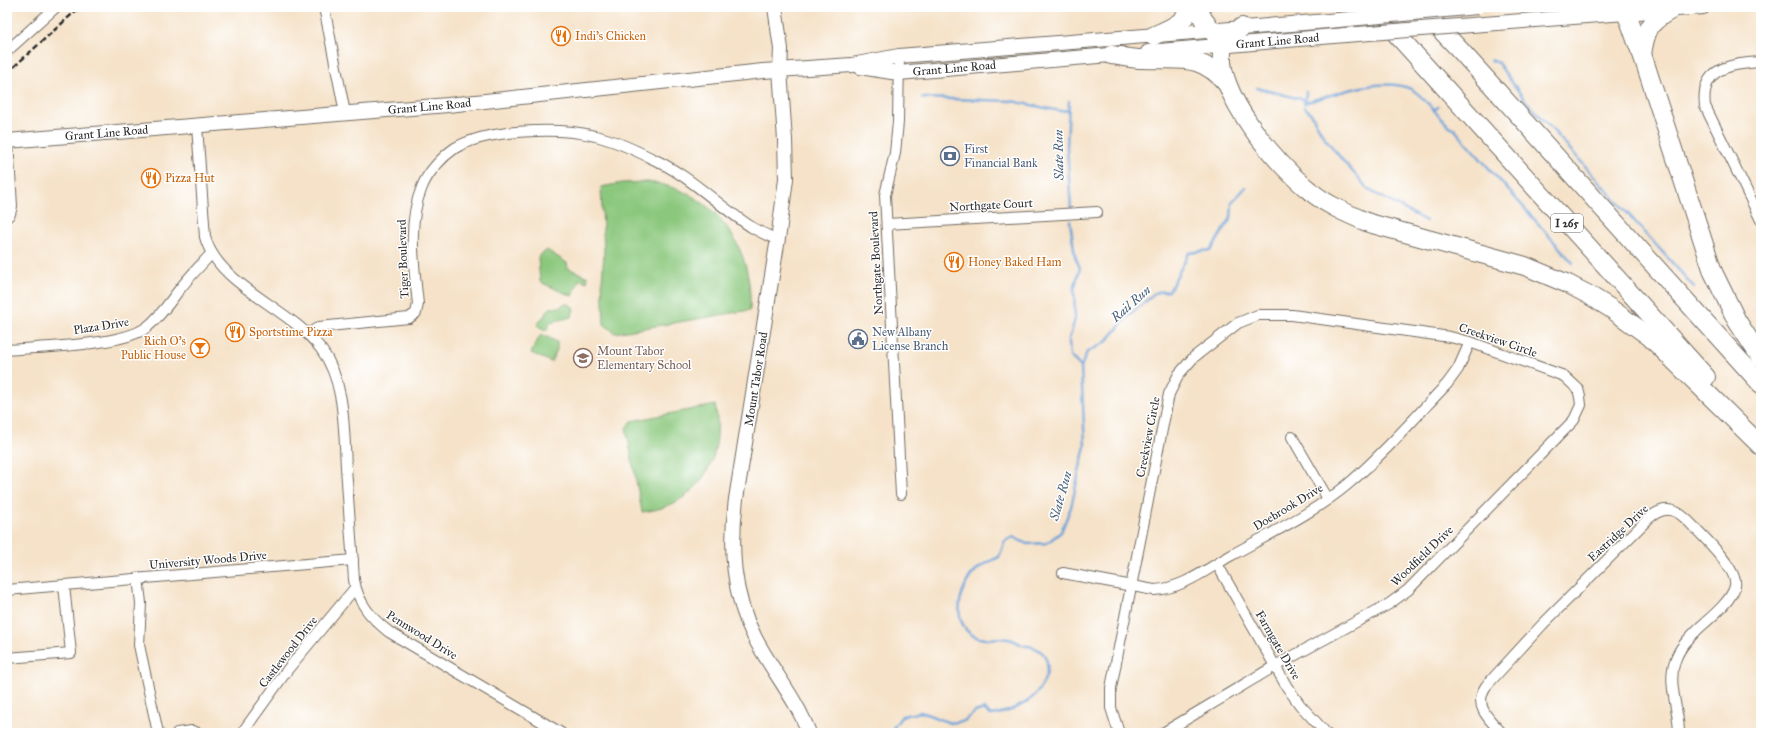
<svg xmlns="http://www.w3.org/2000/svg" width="1768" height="740" font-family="'IM FELL Great Primer',serif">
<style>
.green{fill:#8bc87d;stroke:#5b7a54}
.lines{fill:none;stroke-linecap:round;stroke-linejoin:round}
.stream{stroke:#6ca1d8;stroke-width:2.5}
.street-casing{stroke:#726b62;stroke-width:12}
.secondary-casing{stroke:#726b62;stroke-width:16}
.highway-casing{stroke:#726b62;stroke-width:20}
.street{stroke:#fff;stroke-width:10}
.secondary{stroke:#fff;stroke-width:14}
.highway{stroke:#fff;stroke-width:18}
.rail{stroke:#2b2b2b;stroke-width:2.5;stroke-dasharray:6 3;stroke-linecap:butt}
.secondary-bridge-casing{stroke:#726b62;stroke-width:16;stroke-linecap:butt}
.secondary-bridge{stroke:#fff;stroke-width:14}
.labels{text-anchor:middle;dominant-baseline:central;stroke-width:3;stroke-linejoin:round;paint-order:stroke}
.shield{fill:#fff;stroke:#6b6b6b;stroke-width:1}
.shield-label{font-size:11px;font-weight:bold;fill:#2b2b2b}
.food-label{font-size:12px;fill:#c56008;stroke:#fff;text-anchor:start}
.street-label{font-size:12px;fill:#2b2b2b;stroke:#fff}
.service-label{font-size:12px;fill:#4e5e75;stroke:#fff;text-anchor:start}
.education-label{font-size:12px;fill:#785e54;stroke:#fff;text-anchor:start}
.water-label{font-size:13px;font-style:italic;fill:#486079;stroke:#fff}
</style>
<rect width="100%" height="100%" fill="#fff"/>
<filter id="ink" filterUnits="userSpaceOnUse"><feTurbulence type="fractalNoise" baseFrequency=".025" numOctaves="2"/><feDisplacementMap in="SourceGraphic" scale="8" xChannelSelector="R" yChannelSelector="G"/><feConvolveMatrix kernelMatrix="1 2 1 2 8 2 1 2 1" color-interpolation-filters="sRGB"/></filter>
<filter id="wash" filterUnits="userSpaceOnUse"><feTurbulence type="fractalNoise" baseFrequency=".012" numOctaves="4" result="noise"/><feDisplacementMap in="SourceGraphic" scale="16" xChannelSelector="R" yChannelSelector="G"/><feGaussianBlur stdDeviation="0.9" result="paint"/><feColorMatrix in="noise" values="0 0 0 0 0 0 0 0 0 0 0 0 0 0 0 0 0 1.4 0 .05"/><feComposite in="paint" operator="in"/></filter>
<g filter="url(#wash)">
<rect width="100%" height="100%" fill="#f5e2c8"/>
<g class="green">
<path d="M647 182C713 189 754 245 750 310L615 333 604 324 602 282 604 252 601 187 622 183Z"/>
<polygon points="547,250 567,263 568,268 588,277 587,282 580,279 572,296 540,282 538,257"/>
<polygon points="563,304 569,304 574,308 572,317 551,322 546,331 537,325 550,308 561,307"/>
<polygon points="541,334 557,342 557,350 551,362 531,353"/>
<path d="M715 405C726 458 699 506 642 512L626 428 631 421Z"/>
</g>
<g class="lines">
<g class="stream">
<polyline points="1491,60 1498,63 1522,96 1694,287"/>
<polyline points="1257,88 1305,100"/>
<polyline points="922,98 1012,101 1060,111 1069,110"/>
<polyline points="1069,101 1067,147 1071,209"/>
<polyline points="1305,102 1306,92"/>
<path d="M1304 103C1334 94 1382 76 1411 89 1419 93 1427 103 1434 110L1438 107"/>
<polyline points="1304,107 1310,112 1324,137 1344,162 1369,190 1426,221"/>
<polyline points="1434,110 1441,119 1455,130 1573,263"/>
<polyline points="1081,367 1087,352 1106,342 1130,314 1157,292 1169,291 1189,253 1211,250 1231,218 1232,202 1246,187"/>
<path d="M893 733V728L902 716 921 712 950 723 964 721 975 712 984 709 990 715C1005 714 1026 705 1036 694 1046 682 1055 658 1037 649 1033 646 1027 646 1022 645 1018 643 1013 639 1008 639 1001 637 994 639 987 639 963 638 956 617 961 597 968 573 977 567 999 557L1005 541 1013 537 1027 544 1047 543 1061 532 1071 507 1085 446 1081 367 1070 356 1069 340 1075 319 1074 289 1080 268 1075 256 1070 221"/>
</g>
</g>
</g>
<g filter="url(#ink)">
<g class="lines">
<g class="street-casing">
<g id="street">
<polyline points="324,7 345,113"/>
<polyline points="7,51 56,7"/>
<polyline points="899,56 898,122 895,153 885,195 901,494"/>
<path d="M1761 62C1731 64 1700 67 1705 106L1761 220"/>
<path d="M197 126 205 237C218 286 291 308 321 349 348 385 343 437 347 481 349 514 352 547 354 580 358 603 371 618 389 632L561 733"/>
<polyline points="7,217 10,214 12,206 8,141"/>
<polyline points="887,224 1097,212"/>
<path d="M308 334 319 327 409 318 416 313 418 304C414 266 407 223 422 187 428 172 442 157 455 148 487 129 560 127 595 136 614 140 633 149 651 158 691 176 718 206 753 228 761 233 770 236 778 240"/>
<path d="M7 350C40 347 123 346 147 327 160 317 169 303 179 290 189 277 200 266 211 254"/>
<polyline points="1292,437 1328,499"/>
<polyline points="1217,564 1287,687 1300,705 1326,733"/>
<path d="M1063 573 1154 590C1182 589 1207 569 1230 556 1269 534 1312 514 1347 485 1383 455 1415 417 1447 384L1458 369 1470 342"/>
<polyline points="138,578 141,603 139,645 158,733"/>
<polyline points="7,590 353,560"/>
<polyline points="7,658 71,653 64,585"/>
<polyline points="177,733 192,731 198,733"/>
<polyline points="242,733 288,669 355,588"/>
<polyline points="1119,733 1111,708 1111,688 1169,394 1179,374 1194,357 1238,323 1258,315 1292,315 1450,337 1470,342 1564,376 1578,389 1580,397 1581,405 1574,420 1408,590 1389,604 1275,666 1163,733"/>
<path d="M1502 733C1488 719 1473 705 1486 686L1542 625 1649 518C1663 507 1673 507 1686 519 1698 531 1739 569 1735 586 1732 601 1709 619 1698 629 1689 638 1679 648 1675 661 1667 683 1679 710 1679 733"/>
</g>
</g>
<g class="secondary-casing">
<g id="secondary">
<path d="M775 7 781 49 780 70 785 140 786 179 779 232 736 499C730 547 732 594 755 638 772 671 796 698 809 733"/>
<polyline points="1497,23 1703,7"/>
<path id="s1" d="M1148 52 1345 35"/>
<path id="s2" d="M860 67 898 73 1122 54"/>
<path id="s3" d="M7 141 448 105 763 71 852 65 899 56 1328 21"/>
</g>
</g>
<g class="highway-casing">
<g id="highway">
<polyline points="1198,7 1203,19 1224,46"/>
<polyline points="1372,7 1706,377"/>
<polyline points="1419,7 1460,50 1761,384"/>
<path d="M1622 7C1632 21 1634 39 1642 54L1713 272 1737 321 1761 358"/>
<path d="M1242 27C1236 32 1226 38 1223 47 1212 90 1278 166 1310 191 1327 205 1348 214 1369 223L1525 266 1568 284 1589 295 1610 308 1650 337 1761 446"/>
<path d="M1153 36C1168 29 1185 24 1190 7"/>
<path d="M1642 54C1646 29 1649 22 1671 10"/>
<path d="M1111 55C1121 56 1132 59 1142 59 1179 61 1200 52 1227 84"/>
</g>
</g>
<use href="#street" class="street"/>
<use href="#secondary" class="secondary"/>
<use href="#highway" class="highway"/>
<polyline class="rail" points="7,73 80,7"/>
<g class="secondary-bridge-casing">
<g id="secondary-bridge">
<polyline points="1328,21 1477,7"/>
<polyline points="1345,35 1497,23"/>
</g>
</g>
<use href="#secondary-bridge" class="secondary-bridge"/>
</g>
</g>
<defs>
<g id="restaurant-ring" transform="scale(1)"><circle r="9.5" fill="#fff" stroke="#e8710a" stroke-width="1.5"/><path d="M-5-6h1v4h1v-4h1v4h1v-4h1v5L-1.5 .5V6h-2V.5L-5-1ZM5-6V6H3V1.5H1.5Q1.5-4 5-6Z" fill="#e8710a"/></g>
<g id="bank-ring" transform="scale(1)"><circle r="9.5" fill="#fff" stroke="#5c6f8a" stroke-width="1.5"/><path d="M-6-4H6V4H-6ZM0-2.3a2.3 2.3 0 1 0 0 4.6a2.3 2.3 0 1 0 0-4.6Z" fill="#5c6f8a"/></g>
<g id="civic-ring" transform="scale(1)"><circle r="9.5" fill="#fff" stroke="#5c6f8a" stroke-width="1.5"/><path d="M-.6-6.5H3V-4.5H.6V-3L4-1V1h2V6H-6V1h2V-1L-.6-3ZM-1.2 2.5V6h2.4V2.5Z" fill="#5c6f8a"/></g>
<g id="bar-ring" transform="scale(1)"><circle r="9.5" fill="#fff" stroke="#e8710a" stroke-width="1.5"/><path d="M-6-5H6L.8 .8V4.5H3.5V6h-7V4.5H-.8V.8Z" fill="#e8710a"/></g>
<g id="school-ring" transform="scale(1)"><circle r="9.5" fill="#fff" stroke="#8d6e63" stroke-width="1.5"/><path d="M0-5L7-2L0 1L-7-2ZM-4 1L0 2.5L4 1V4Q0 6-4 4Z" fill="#8d6e63"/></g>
</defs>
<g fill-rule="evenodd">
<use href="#restaurant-ring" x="561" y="36"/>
<use href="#bank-ring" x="950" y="156"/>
<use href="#restaurant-ring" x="151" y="178"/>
<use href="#restaurant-ring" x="954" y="262"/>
<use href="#restaurant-ring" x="235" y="332"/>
<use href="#civic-ring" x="858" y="339"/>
<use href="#bar-ring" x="200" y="348"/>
<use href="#school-ring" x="583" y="358"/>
</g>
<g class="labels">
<rect class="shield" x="1551" y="214" width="32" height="18" rx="3"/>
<g class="shield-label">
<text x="1567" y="223">I 265</text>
</g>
<g class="food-label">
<text x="575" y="36">Indi's Chicken</text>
<text x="165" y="178">Pizza Hut</text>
<text x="968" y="262">Honey Baked Ham</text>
<text x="249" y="332">Sportstime Pizza</text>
<text x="186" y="341" text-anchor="end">Rich O's<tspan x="186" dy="14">Public House</tspan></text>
</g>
<g class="street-label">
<text stroke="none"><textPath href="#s1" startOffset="130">Grant Line Road</textPath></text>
<text stroke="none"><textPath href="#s2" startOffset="95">Grant Line Road</textPath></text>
<text stroke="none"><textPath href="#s3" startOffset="424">Grant Line Road</textPath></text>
<text stroke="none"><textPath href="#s3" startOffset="100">Grant Line Road</textPath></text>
<text transform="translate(991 205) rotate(-3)">Northgate Court</text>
<text transform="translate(403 259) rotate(-92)">Tiger Boulevard</text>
<text transform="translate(876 263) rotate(-93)">Northgate Boulevard</text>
<text transform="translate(101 326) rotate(-9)">Plaza Drive</text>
<text transform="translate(1498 340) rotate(19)">Creekview Circle</text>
<text transform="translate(756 379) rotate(-81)">Mount Tabor Road</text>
<text transform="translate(1148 437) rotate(-79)">Creekview Circle</text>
<text transform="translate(1288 507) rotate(-31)">Doebrook Drive</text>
<text transform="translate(1618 533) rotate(-43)">Eastridge Drive</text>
<text transform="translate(1422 556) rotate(-44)">Woodfield Drive</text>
<text transform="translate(208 560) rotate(-5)">University Woods Drive</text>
<text transform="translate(422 635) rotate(32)">Pennwood Drive</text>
<text transform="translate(1278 645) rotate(60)">Farmgate Drive</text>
<text transform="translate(288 652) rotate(-52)">Castlewood Drive</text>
</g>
<g class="service-label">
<text x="964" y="149">First<tspan x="964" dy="14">Financial Bank</tspan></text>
<text x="872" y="332">New Albany<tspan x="872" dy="14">License Branch</tspan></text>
</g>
<g class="education-label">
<text x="597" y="351">Mount Tabor<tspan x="597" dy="14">Elementary School</tspan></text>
</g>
<g class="water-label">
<text transform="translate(1059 155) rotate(-91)">Slate Run</text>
<text transform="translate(1131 304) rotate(-41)">Rail Run</text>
<text transform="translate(1061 496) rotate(-74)">Slate Run</text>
</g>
</g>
<rect width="1768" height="740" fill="none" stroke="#fff" stroke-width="24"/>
</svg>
